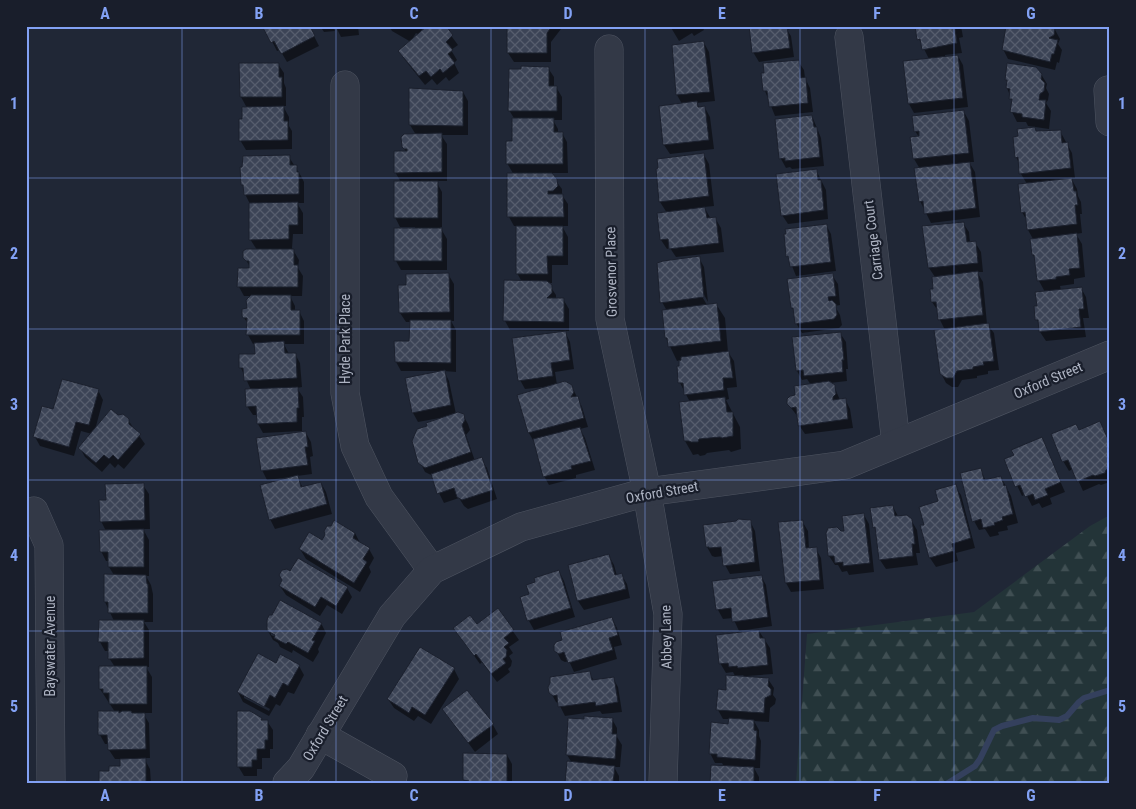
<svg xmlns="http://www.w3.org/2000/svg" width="1136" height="809" font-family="'Roboto Condensed',sans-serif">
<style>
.forest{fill:url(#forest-firs)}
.shadow{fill:#0007;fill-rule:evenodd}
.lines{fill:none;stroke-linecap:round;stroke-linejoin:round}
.stream{stroke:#34405d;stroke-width:6}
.building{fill:url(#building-cross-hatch);stroke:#1b202d}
.minor-casing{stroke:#4e5461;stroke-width:29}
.minor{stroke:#333947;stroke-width:28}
.grid{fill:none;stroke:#82a1f4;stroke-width:1;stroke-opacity:0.55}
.labels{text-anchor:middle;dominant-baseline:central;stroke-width:4.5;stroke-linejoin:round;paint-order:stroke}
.street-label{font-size:14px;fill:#aeb4c3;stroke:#191e2b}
.neatline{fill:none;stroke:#82a1f4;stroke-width:2}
.grid-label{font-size:16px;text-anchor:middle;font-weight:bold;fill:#82a1f4}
</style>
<defs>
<pattern id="forest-firs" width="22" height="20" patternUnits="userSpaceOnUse" patternTransform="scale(1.25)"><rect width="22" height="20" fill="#233438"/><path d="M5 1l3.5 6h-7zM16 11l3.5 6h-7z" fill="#404f53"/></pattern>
<pattern id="building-cross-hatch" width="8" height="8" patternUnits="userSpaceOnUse" patternTransform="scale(1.25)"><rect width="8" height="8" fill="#3c4456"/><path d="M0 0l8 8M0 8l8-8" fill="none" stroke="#565d6d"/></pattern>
</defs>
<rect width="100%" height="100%" fill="#202736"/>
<polygon class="forest" points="1110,515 1110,783 796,783 807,634 974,612 1090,526"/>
<g class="shadow">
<polygon points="264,26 309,26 319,46 287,62 280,50 277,51"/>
<polygon points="320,26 358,26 359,35 341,37 337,29 334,29 335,31 324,32"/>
<path d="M389 26H424L420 33 444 26 458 45 451 50 457 60 454 63 459 73 449 81 446 77 437 85 432 79 425 85 405 60 399 51 411 42 392 31ZM416 33 419 35 411 41Z"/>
<polygon points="508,26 560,26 561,29 551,42 551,62 514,62 508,53"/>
<polygon points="670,26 702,26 704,30 694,36 692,33 679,41"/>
<polygon points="750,26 789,26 790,29 787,30 791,36 794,57 759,62 753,52"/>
<polygon points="917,26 961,26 963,37 959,38 962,53 945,55 945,58 958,56 963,65 968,107 914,113 909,104 929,59 919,39"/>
<polygon points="1053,26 1060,39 1058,44 1062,50 1059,63 1057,62 1055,70 1008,59 1003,49"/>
<polygon points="704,43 709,52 715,101 696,103 700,108 705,108 710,117 714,149 670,154 664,145 682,104 677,95 674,72"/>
<polygon points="798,61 804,70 805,78 810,88 813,112 775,116 765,91"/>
<polygon points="278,64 284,73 284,83 286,88 286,106 283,106 289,117 289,126 292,131 292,149 246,150 240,140 247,108 241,97"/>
<polygon points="548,68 554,77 554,87 556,87 562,97 562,120 553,120 558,129 558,133 562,133 567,142 568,173 550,173 562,189 562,195 568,204 568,226 562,226 568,237 568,265 552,265 552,283 548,283 556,295 556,299 563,299 569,309 569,331 510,330 505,321 505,282 522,282 517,273 517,226 514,226 509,217 514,175 507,163 513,142 515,120 509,110"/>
<polygon points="1041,74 1047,84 1046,88 1049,94 1048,100 1046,103 1051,111 1049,129 1028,126 1026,122 1017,122 1012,112 1013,103 1007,88 1007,80"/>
<polygon points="410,90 463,92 468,101 468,135 441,135 447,144 447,181 436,181 442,192 442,227 440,227 447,239 447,270 401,270 396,261 415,229 415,227 400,227 395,217 401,182 395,172 406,152 403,146 416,135 410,125"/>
<polygon points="964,112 969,121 974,162 969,162 975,172 980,217 931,223 920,201 920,169 914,159 919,137 915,131"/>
<polygon points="812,116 821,138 824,166 792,169 790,167 786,168 781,159"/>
<polygon points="1060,131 1072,153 1075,178 1071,178 1077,189 1078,196 1081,202 1082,214 1080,214 1082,233 1076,234 1082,244 1085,277 1074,279 1074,284 1060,286 1061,290 1081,288 1086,297 1089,318 1083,318 1086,337 1046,341 1040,332 1040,325 1037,320 1039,307 1045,292 1039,281 1036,259 1033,255 1033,239 1028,230 1027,221 1022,212 1027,184 1021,174 1019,163 1016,157 1036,132"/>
<polygon points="704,155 709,164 714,206 704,207 711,219 715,218 721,228 724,252 676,257 670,248 667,249 661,240 667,213 660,202 660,169"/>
<polygon points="289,157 301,176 304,182 304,203 297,203 303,213 303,234 293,234 292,248 299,260 298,268 303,276 302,296 290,296 295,306 295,311 299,311 304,321 304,344 284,344 289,354 295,354 300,363 302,387 297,388 303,397 304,417 302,417 302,433 306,433 311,442 313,456 310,457 312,474 297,476 303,488 321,483 326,492 332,514 275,529 270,519 291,477 267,480 262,470 302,433 302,431 263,433 258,424 258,415 253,415 247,406 251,390 241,368 256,355 256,344 253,344 248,335 248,324 243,316 252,296 244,296 239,287 251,269 245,258 257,250 250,239 250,204 245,194 245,189 242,184"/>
<polygon points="816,170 826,190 828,219 788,224 782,215"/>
<polygon points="963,223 969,232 970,243 975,242 981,252 983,272 977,272 983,282 987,324 994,333 999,370 988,371 988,374 977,376 977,378 962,380 958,387 952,387 946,383 941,373 944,328 940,320 938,311 932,302 931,290 935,290 935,277 929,268 924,227"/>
<polygon points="826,225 831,234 836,271 796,276 788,256 785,235"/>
<polygon points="699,258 704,267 708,302 702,291 700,293 707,305 716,304 725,318 728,352 734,361 737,387 727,388 729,399 726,400 740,427 741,449 731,452 729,450 707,453 705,455 700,456 698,454 693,455 685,441 690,402 680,383 678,367 681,367 680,360 677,361 666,338 667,311 662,302"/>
<polygon points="448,274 454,284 454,321 451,321 456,330 456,372 444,371 449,381 456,414 463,415 468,424 470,430 466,435 475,461 481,459 487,468 497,499 468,509 464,506 459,498 444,503 439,493 433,476 425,472 420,462 429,427 441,419 440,418 418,422 413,413 406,379 438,371 401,371 396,362 396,343 411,343 411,322 406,322 400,313"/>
<polygon points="832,275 838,284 840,305 835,306 840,315 842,325 839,328 802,333 796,323 795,312 792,308"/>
<polygon points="565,332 570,342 574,369 555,372 557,385 571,385 582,407 588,427 580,429 585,438 595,470 576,475 576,478 549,485 544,476 534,442 529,433 519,396 544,388 544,387 525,389 520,380"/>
<polygon points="840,333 846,342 848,369 846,369 847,381 830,383 834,386 840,400 845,399 850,409 853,428 805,434 799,425 798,417 788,404 811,385 807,379 802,380 797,371"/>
<polygon points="98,390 103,400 95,430 118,417 128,420 145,444 124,469 118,464 115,468 110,463 102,472 85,457 80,448 92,434 81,431 74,456 40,446 35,437 54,411"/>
<polygon points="1110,414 1110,422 1107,415"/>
<polygon points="1079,431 1110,444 1110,482 1101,485 1099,484 1083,491 1073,469 1069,471 1063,461"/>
<polygon points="26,437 29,455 26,455"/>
<polygon points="1041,438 1065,492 1050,498 1052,504 1042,508 1039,503 1032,506 1026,494 1022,496 1005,460 1015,456"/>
<polygon points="980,469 986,481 1001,477 1011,496 1018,523 1007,526 1008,530 998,532 999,535 990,537 985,529 979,530 974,521"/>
<polygon points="143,485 149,494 150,529 143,529 149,540 149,576 146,576 151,585 153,594 153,622 144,622 149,630 149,667 146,667 152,677 152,713 143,713 149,723 150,758 144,758 150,769 151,783 100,783 110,772 121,767 121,759 115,759 109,750 109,744 105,744 100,735 115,712 100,689 100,668 115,667 109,658 109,651 105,651 100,642 114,621 105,602 114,575 109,567 109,561 106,561 101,551 106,531 101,521 107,501"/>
<polygon points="955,486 961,495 975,548 956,553 958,561 936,567 930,558 922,526 926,525 940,502"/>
<polygon points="893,507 898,516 911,520 917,530 920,553 916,553 918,565 886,569 880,560 877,532 874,527"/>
<polygon points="864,515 869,524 874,572 849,575 847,571 842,572 838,565 835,565 829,556 841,533 845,532"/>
<polygon points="750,521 755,531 760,571 730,574 725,565 723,556 715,557 712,556 707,547"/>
<polygon points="802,521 808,531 809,549 816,549 821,558 824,589 791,592 786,583 779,523"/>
<polygon points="355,533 360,543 369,549 374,558 369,567 371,572 360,592 306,559 300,549 323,542 326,536"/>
<polygon points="609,556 614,565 617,576 621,574 627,584 630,598 584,610 578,601 569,566"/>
<polygon points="559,571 564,581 575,617 534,630 529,621 521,597 531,595"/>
<polygon points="761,576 766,585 772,626 739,631 733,618 723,619 718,610 714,582"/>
<polygon points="280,586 347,588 352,597 342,614 327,605 320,616 286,595"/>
<polygon points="498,610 519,640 509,647 513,653 509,656 512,661 511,666 508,669 510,672 497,682 482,662 480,664 455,629 476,626"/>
<polygon points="612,618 617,628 622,645 614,647 617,659 574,672 569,661 565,662 561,660 556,650 564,641"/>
<path d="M321 623 326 633 318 649 319 652 313 662 293 650 292 653 280 647 278 643 273 640 268 631ZM271 632 281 637 280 639 271 635Z"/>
<polygon points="759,631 770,648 773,674 747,676 768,679 774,688 773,695 776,699 775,704 770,708 769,722 754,721 759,730 759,736 761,741 760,768 754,768 759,777 759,783 712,783 724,767 722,763 715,763 710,753 730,725 730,719 723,719 718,710 727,691 745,678 743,675 735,676 733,672 726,673 720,663"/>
<path d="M276 664 299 666 304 675 294 694 288 692 280 706 276 704 269 716 243 702 238 692ZM244 695 270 709 269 711 244 698Z"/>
<polygon points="454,669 459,679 431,724 418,716 414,721 394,708 388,699"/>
<polygon points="589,672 594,681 613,678 618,687 622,712 602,714 600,711 565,716 559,704 556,702 551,693"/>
<polygon points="444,710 493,725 498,734 475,752"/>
<polygon points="261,718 262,721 267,721 273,730 273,749 270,749 270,758 262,758 262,769 257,769 257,776 244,776 238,766"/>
<polygon points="612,719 617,728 617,737 622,745 620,767 614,767 619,776 619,783 566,783 572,763 567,755 585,721"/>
<polygon points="507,755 512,764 512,783 465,783 464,780"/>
</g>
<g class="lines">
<polyline class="stream" points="948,783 975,766 980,759 994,730 1002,726 1033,718 1059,720 1067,716 1079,702 1084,698 1110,690"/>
</g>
<g class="building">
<polygon points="262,26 310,26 315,36 281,54 274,41 271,43"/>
<polygon points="427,26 446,26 453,35 446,42 453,50 448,54 455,63 443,73 440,69 431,77 426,71 419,76 398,51"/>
<polygon points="507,26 552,26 547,33 547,53 507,53"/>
<polygon points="749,26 787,26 790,48 752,53"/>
<polygon points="915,26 958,26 958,28 955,29 957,43 922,50 920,39 917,40"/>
<polygon points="1006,26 1054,26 1055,28 1054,35 1049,38 1058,40 1054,54 1052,54 1050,62 1002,50"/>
<polygon points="704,41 710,92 676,95 672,45"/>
<polygon points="958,55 963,98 908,104 903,61"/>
<polygon points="799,60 801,78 806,77 808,103 769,107 767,91 763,91 761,73 764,73 763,63"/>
<polygon points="239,63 279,63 279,77 282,77 282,97 240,97"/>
<polygon points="1007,63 1036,67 1042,74 1041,79 1045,83 1044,91 1040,94 1039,100 1046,100 1044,120 1022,117 1022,114 1010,112 1012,99 1009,99 1010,89 1006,88 1007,80 1005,80"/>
<polygon points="521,66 549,67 549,86 557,86 557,111 508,111 509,69 521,69"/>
<polygon points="409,88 463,91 463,126 409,125"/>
<polygon points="697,101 698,107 705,106 709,140 663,145 659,106"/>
<polygon points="284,106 284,121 288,121 288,140 239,141 239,119 242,119 242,107"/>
<polygon points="964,110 969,153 913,159 910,137 919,136 919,131 914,132 912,116"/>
<polygon points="812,115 814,127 817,127 820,157 785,161 785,158 779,159 775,119"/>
<polygon points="512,118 554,118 554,132 563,132 563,164 506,164 506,141 512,141"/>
<polygon points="1035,127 1036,131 1061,130 1062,143 1068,142 1071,168 1019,174 1018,157 1015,158 1013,137 1018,136 1017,129"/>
<polygon points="442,133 442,172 394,173 394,151 407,151 407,149 404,149 402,147 401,137 404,134"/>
<polygon points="704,153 709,196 659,202 656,169 658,168 657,159"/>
<polygon points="290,155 290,165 297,165 297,172 299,172 299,194 244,195 243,185 241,185 240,167 242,167 243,156"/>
<polygon points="970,162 976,208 924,214 923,201 919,202 914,168"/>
<polygon points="817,169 818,180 821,180 824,210 781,216 776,174"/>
<polygon points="507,173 552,173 557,179 558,186 553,191 548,191 548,194 563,194 564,217 507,217"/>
<polygon points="1072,178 1074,191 1076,191 1078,205 1075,205 1077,224 1027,230 1025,212 1021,213 1018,184"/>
<rect x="394" y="181" width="44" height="37"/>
<polygon points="298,202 298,225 289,225 289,239 249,240 249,203"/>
<polygon points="705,207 707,218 716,217 719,243 669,249 668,239 660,240 657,213"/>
<polygon points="964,222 967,242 976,241 978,263 928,268 922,226"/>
<polygon points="827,224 831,262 790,267 788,256 786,257 784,234 786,234 785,229"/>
<polygon points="516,226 563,226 563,256 547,256 548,274 516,274"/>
<rect x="394" y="228" width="48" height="33"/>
<polygon points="1077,233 1080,268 1069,269 1070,275 1056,277 1056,279 1037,281 1034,255 1032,255 1030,239"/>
<polygon points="246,249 294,249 294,265 298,265 298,287 237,287 238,268 249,268 249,261 246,261 243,258 243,251"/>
<polygon points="700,256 704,297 660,303 657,263 663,261"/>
<polygon points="978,271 983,315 938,320 936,302 931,302 930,289 933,289 932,277"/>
<polygon points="449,273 450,312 399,313 398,285 406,285 406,274"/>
<polygon points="833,273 836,296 828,297 829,301 832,300 836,304 837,315 834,319 795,324 793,308 791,308 787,279"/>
<polygon points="504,280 547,281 552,285 552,293 547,298 564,298 564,322 503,321"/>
<polygon points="1082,287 1084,309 1079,309 1081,327 1039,332 1038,320 1035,320 1034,306 1037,306 1035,292"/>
<polygon points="251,295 291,295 291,310 300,310 300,335 246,335 247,318 243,318 242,316 242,309 247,308 246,300"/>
<polygon points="717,303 721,341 668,347 667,338 665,338 662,310"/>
<polygon points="410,320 451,320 451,363 395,362 394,341 409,341"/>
<polygon points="989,323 994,361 983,362 984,365 973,367 973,369 957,371 953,378 946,378 940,374 934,330"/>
<polygon points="566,331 570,360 551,363 553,376 518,381 512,338"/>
<polygon points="841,332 844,360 842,360 843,372 804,376 803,370 796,371 792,337"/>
<polygon points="284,341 285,353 296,353 297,378 244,381 243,368 239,368 239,354 255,354 254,343"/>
<polygon points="729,351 733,378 723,378 724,390 684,395 683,383 678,383 677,366 679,366 679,361 681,360 681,357"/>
<polygon points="445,370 451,405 412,413 405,378"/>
<polygon points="62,379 99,389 89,425 76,422 69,447 33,437 42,406 53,409"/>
<polygon points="565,381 572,385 574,392 571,397 578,396 584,418 528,433 517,395"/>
<polygon points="829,381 835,385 836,394 833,397 833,400 846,398 848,419 798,426 796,407 791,408 787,404 787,399 790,396 795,395 794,386"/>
<polygon points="298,387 299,408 297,408 297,422 257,424 256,406 246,407 245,389"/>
<polygon points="725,397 727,412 733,412 733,436 722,438 720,437 699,439 698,442 691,442 689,441 684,441 679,402"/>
<polygon points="111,409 118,415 123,414 129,419 129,424 141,434 118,460 113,455 109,459 104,455 96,463 78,448"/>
<polygon points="458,412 464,414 465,420 462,425 471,452 425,468 418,463 412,441 417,429 427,426 426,423"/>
<polygon points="1100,421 1110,444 1110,469 1106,470 1105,473 1095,476 1093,475 1077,482 1068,460 1062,462 1051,434 1076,424 1079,430"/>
<polygon points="580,427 591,461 571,466 572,469 543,477 533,439"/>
<polygon points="306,431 308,447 305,447 308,465 261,471 256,438"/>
<polygon points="1042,437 1061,482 1045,489 1048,495 1035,500 1033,494 1025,497 1020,485 1015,487 1004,459 1014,455 1011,450"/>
<polygon points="482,457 493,490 462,500 457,497 454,488 437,494 431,474"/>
<polygon points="981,468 984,480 1001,476 1004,486 1006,485 1013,514 1002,517 1003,520 994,523 995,525 983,528 981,519 972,522 960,473"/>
<polygon points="298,475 301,487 321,482 327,504 269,520 260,485"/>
<polygon points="144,483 145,520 100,522 99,500 106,500 105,484"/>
<polygon points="956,484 971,538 952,544 954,551 929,558 920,525 924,525 919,507 938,501 935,490"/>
<polygon points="893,505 895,516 907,515 912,519 915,544 912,544 913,556 879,560 875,527 873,528 870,508"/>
<polygon points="864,513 870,563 843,566 843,562 835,563 834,556 828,556 826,533 828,528 837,527 841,531 844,531 842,516"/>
<polygon points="738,519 751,520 755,562 723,566 721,547 709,548 709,547 706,547 703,525 736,521"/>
<polygon points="334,520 355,533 353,538 370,548 363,559 367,562 354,583 299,549 309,532 322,540 325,535 324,531 327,526 331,526"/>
<polygon points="803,520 806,548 817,547 820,580 785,583 778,522"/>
<polygon points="144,529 144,567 108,567 108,552 100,552 99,530"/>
<polygon points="609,554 615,575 622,573 626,589 577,601 568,565"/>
<polygon points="298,558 348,587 336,606 321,597 315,607 279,586 282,580 279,575 282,570 287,569 290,571"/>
<polygon points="559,570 571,608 527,621 520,597 529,594 526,585 535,582 534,578"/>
<polygon points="104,574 146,575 147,584 148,584 148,613 108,613 108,602 104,602"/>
<polygon points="762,575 768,617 732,622 731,608 716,610 712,581"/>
<polygon points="280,600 322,623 312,640 315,641 308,653 288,642 286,644 274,638 275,635 267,631 267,620 269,615 272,615"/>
<polygon points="498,608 514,630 504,638 509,643 504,647 507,650 506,657 503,659 506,663 491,674 476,654 474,656 453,628 470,615 477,624"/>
<polygon points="612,617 618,635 609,638 613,650 568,663 564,652 559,654 554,651 554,645 556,642 562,640 560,632"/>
<polygon points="99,620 144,620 144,658 108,659 108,642 98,642"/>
<polygon points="759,630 760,638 765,638 768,665 738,668 737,666 729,667 728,663 719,664 716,635"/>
<polygon points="420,647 455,668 425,715 412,707 409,713 387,699"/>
<polygon points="258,653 276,663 280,654 300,665 288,686 283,683 275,698 270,695 264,707 237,692"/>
<polygon points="99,666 147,666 147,704 109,704 109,693 103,693 103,689 99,689"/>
<polygon points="590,671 592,680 614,677 618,702 596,706 595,702 558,707 557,695 553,696 549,693 548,687 550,683 550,677"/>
<polygon points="726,675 769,678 768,686 771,689 771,695 765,698 764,713 716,710 718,689 726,690"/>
<polygon points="467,690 494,724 468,743 442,709"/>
<polygon points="98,711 119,711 119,713 122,711 131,711 132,713 145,713 146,749 108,750 107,735 98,735"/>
<polygon points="237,711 250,711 262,718 261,720 268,720 268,740 265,740 265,749 257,749 257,760 252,760 252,767 237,767"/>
<polygon points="584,716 613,718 612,734 617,734 615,759 566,755 568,718 584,719"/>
<polygon points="729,718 754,720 754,730 757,731 755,760 717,757 717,754 709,754 711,722 728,724"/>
<polygon points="463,753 507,754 507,783 469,783 469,781 463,780"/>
<polygon points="146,758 146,783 99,783 99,771 109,771 109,766 120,766 120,759"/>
<polygon points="567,761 615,766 613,783 565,783"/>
<polygon points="711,765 754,767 754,783 710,783"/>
</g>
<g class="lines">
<g class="minor-casing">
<g id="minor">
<polyline points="849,37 896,443"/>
<polyline points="609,49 610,319 647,492 668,614 663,783"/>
<polyline points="345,85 345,393 355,446 379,497 432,570"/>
<polyline points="1108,90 1110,122"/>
<polyline points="34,511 49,545 51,783"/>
<polyline points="320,735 393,776"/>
<polyline points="287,783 301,768 392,616 432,570 521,527 647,492 845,465 1110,355"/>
</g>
</g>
<use href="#minor" class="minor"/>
</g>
<path class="grid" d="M182 26V783M336 26V783M491 26V783M645 26V783M800 26V783M954 26V783M26 178H1110M26 329H1110M26 480H1110M26 631H1110"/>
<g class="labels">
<g class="street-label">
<text transform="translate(873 240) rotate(-97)">Carriage Court</text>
<text transform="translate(611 272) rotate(-91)">Grosvenor Place</text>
<text transform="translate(345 339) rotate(-90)">Hyde Park Place</text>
<text transform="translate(1048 380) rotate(-23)">Oxford Street</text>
<text transform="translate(662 492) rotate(-10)">Oxford Street</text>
<text transform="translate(666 637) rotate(-91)">Abbey Lane</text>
<text transform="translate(50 646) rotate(-90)">Bayswater Avenue</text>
<text transform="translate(325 728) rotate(-59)">Oxford Street</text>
</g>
</g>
<rect width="1136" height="809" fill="none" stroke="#191e2b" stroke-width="55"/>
<rect x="28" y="28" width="1080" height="754" class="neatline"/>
<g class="grid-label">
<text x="105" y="19">A</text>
<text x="259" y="19">B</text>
<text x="414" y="19">C</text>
<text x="568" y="19">D</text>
<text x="722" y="19">E</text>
<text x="877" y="19">F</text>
<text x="1031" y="19">G</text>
<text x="14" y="109">1</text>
<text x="1122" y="109">1</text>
<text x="14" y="259">2</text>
<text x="1122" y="259">2</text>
<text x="14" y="410">3</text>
<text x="1122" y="410">3</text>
<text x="14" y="561">4</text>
<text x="1122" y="561">4</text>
<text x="14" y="712">5</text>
<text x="1122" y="712">5</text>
<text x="105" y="801">A</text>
<text x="259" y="801">B</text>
<text x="414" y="801">C</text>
<text x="568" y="801">D</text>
<text x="722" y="801">E</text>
<text x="877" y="801">F</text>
<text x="1031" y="801">G</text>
</g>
</svg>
